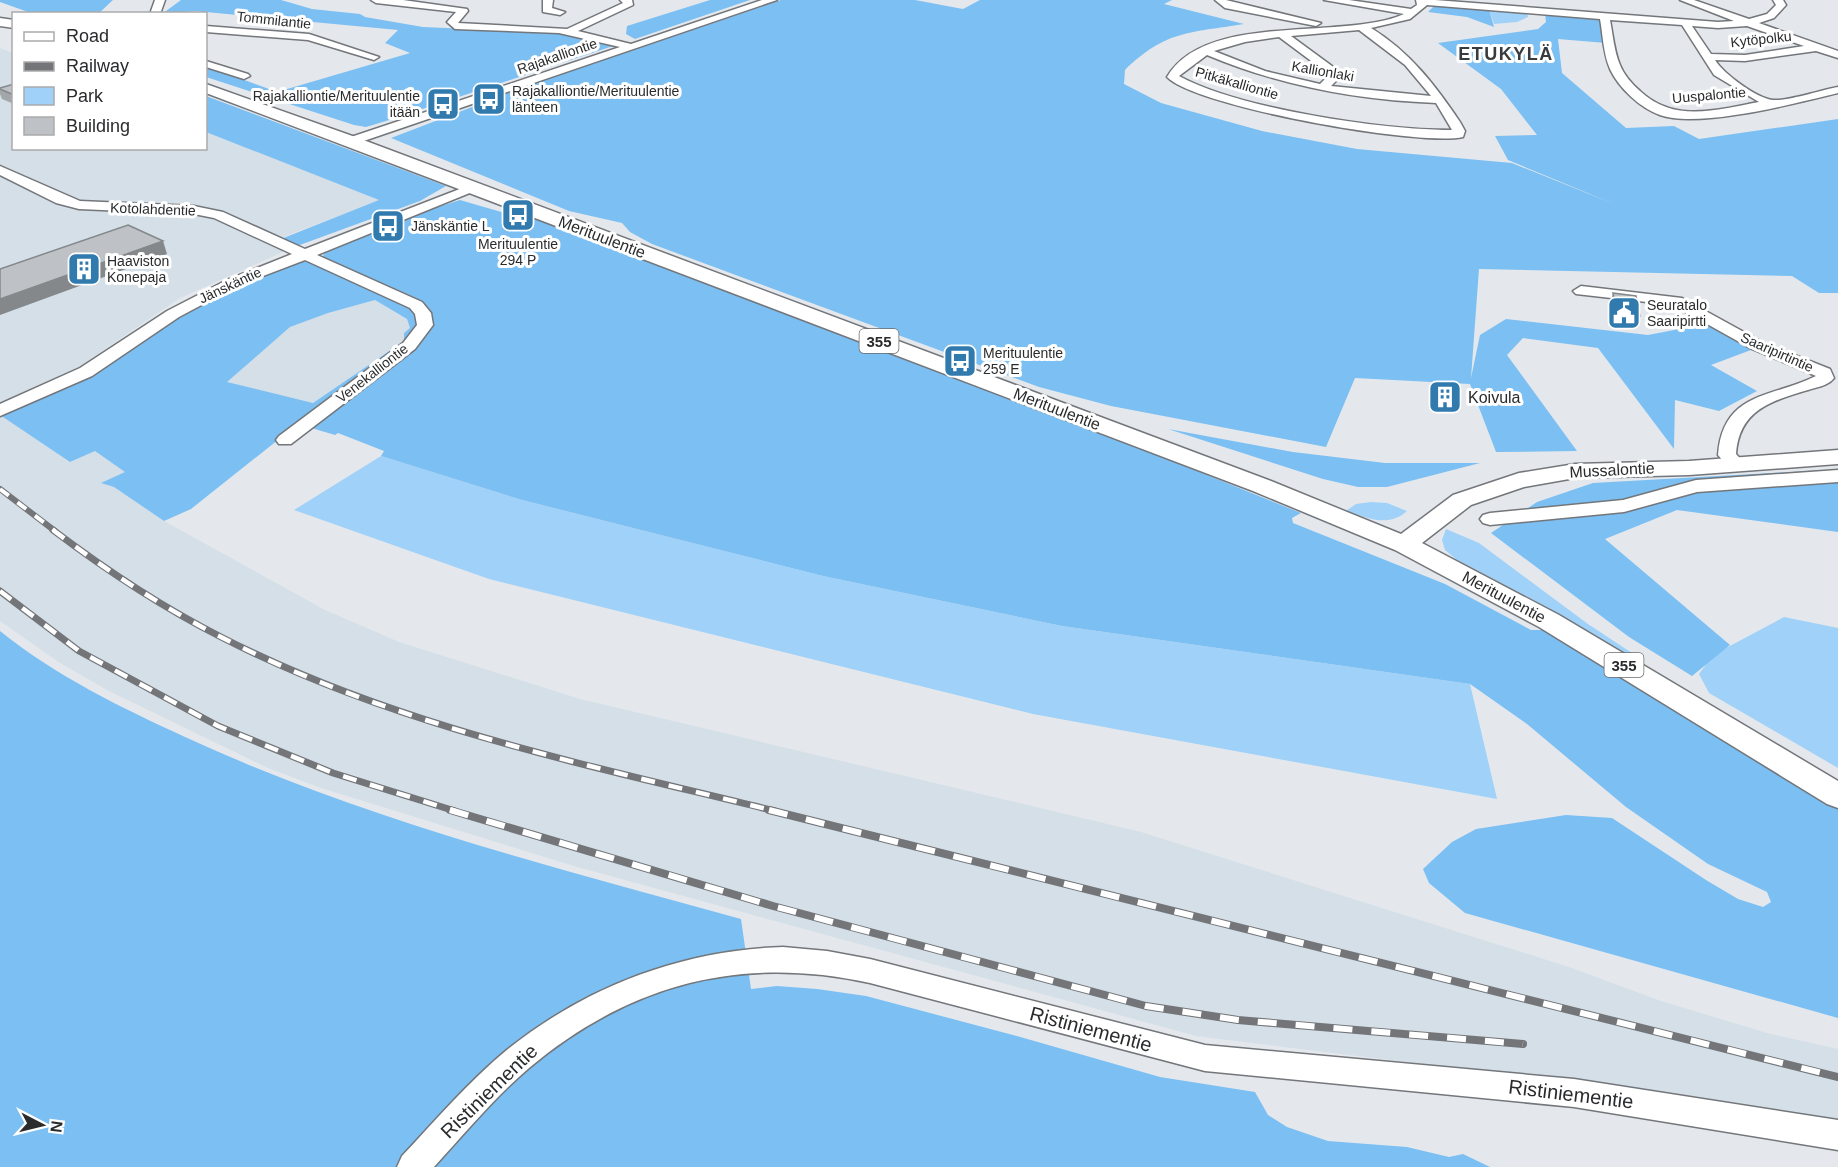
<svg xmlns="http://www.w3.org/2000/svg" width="1838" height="1167" font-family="Arial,sans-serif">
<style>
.built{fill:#d4dfe8}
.green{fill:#a0d1f8}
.forest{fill:#7cbff3;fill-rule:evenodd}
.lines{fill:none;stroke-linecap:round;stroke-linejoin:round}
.minor-casing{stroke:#73767a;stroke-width:3}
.major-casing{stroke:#73767a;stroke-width:3}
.minor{fill:#fff;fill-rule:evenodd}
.major{fill:#fff;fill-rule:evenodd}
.rail-far2-casing{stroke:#737578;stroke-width:6}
.rail-far1-casing{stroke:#737578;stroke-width:7}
.rail-casing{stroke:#737578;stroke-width:8}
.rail-far2{stroke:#fff;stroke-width:4;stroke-dasharray:11;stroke-linecap:butt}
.rail-far1{stroke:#fff;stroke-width:4.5;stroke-dasharray:14;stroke-linecap:butt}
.rail{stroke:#fff;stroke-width:6;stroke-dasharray:19;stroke-linecap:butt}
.wall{fill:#a3a7aa}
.shaded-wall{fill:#85888b}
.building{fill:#bec2c6;stroke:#85888b;stroke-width:1.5}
.labels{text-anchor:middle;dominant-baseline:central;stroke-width:6;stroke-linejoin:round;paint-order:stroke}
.far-street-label{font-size:14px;fill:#2a2b2d;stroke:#fff}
.far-poi-label{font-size:14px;fill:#2a2b2d;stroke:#fff;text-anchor:start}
.shield{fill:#fff;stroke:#6a6b6c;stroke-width:1.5}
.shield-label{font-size:15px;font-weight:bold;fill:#2a2b2d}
.street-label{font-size:16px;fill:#2a2b2d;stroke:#fff}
.poi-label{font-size:16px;fill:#2a2b2d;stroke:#fff;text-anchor:start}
.far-district-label{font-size:18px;font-weight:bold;letter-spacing:1.5px;fill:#393c3f;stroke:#fff}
.near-street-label{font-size:20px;fill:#2a2b2d;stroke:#fff}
</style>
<rect width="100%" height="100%" fill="#e4e8ec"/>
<g class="built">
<polygon points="0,48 13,53 14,148 206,148 206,132 380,200 270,242 285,251 180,298 77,368 0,402"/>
<polygon points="375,300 407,319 410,328 404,341 313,403 226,382 290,327 328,313"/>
<polygon points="0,415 70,462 95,451 126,472 102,483 114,487 164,521 325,610 399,642 580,699 1141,832 1569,967 1661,1001 1767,1033 1838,1049 1838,1124 1739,1103 1196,1036 574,866 321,788 268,768 109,691 60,663 0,621"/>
</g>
<g class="green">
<polygon points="1489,9 1527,12 1528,17 1517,22 1494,24"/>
<polygon points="381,456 522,500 823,576 1062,626 1470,684 1497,799 1033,714 489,579 294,510"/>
<path d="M1371 502 1387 503 1407 511C1388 528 1368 518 1346 511L1356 504Z"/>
<polygon points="1446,529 1479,543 1588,624 1638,657 1630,656 1535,601 1457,560 1445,550 1442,540"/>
<polygon points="1784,617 1838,628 1838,768 1709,693 1699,674 1713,655"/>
</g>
<g class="forest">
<polygon points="0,0 113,0 98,14 31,13 0,2"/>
<polygon points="181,0 281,0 312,9 360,14 365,17 423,27 558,33 613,46 386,121 366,127 354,125 206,77 206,66 277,92 410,53 385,43 398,30 195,11 162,14"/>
<polygon points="710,0 750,0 635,39 626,34 627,26"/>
<path d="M781 0H915L963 9 980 0H1172L1164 4 1244 24C1190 33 1166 30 1125 70L1124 84 1161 103 1262 131 1357 149 1512 163 1619 206 1508 160 1495 136 1537 135 1501 89 1438 43 1538 29 1546 22 1545 14 1601 18 1606 43 1558 39 1562 73 1626 128 1674 126 1699 139 1838 119V293H1819L1792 276 1479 269 1471 378 1480 335 1506 319 1648 335 1706 324 1751 350 1711 365 1757 391 1719 411 1675 400 1674 449 1598 348 1523 338 1507 355 1577 451 1496 452 1470 384 1355 378 1326 447 1111 406 1039 387 652 244 630 232 622 223 569 211 391 138 527 86Z"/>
<polygon points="1435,5 1489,9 1494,27 1467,17 1428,12"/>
<polygon points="206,96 446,186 420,201 297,246 281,239 379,200 206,132"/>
<path d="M460 200 522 218 527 216 543 220 1036 406 1301 513 1292 518 1293 523 1445 584 1531 630H1545L1838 804V1018L1465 913 1429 883 1423 869 1452 842 1476 829 1566 815 1612 818 1706 880 1738 899 1763 907 1771 902 1767 892 1708 864 1626 807 1527 724 1470 684 1062 626 823 576 522 500 381 456 384 451 338 433 335 435 298 424 191 509 164 521 114 487 101 483 125 472 95 451 70 462 0 415 156 331 223 291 298 262H312L323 258 324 251 404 218ZM375 300 407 319 410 328 404 333V341L313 403 227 382 290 327 328 313Z"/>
<polygon points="1168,429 1293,452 1385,463 1480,463 1387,487 1358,487 1323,479"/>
<polygon points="1825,470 1838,475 1838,532 1677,510 1605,539 1730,645 1692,676 1629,637 1491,533 1537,502 1593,483"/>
<path d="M0 631C56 676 120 707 185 737 363 819 553 867 741 919L751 989 777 986 817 989 866 996 1013 1035 1160 1077 1255 1092 1268 1115 1287 1127 1328 1141 1407 1147 1449 1157 1463 1154 1490 1167H0Z"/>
</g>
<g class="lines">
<g class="minor-casing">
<g id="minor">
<polygon points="155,0 165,0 160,14 150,14"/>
<polygon points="371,0 403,0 467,9 468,11 458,23 567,29 623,3 620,0 632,0 633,5 578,31 631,44 762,0 777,0 352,145 346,141 348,138 620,47 559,33 455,29 447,22 456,12 376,3"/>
<polygon points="543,0 553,0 552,8 565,12 560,15 543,12"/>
<polygon points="1215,0 1226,0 1321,23 1316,26 1225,8"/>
<path d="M1324 0H1349L1411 9 1417 5 1416 0H1435L1718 22 1734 21 1680 0H1694L1749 19 1767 14 1776 5 1773 0H1783L1786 5 1774 18 1759 23 1838 51V58L1816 51 1745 61 1715 60C1724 74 1756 98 1773 100 1789 101 1821 90 1838 87V93C1797 103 1698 129 1660 115 1640 108 1619 88 1610 69 1603 53 1603 35 1600 19L1427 5 1410 19 1371 28C1410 52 1435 85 1460 122L1465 131 1463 137C1421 147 1196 107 1167 77 1206 11 1343 41 1404 14ZM1610 20 1682 25 1714 75 1759 102C1716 110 1674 123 1640 91 1632 84 1624 75 1620 65 1614 51 1613 35 1610 20ZM1692 26 1718 28 1747 26 1804 46 1745 55 1711 54ZM1359 30 1405 65 1431 96 1331 86 1338 79 1336 69 1291 36ZM1279 37 1326 72V78L1320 84 1265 71 1214 51 1245 42ZM1207 55C1281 86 1356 100 1436 103L1452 130C1383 130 1239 109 1179 76Z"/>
<polygon points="206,26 309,34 379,57 374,60 308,40 206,32"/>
<polygon points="206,61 248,74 250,76 244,79 206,67"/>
<polygon points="0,166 80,201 194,206 223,212 305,249 470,185 480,185 482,188 317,255 422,302 431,313 433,325 415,349 291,444 279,444 276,440 279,436 403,343 417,325 415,314 410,308 305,260 237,286 179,317 92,376 0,416 0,404 80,368 167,311 227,280 292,254 214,218 194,214 79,209 56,203 0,175"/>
<path d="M1581 286 1682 298 1762 342 1830 369 1834 378C1828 386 1817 387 1808 390 1771 401 1739 410 1736 454L1746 465 1744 469H1730L1718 455C1723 391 1772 398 1816 376L1750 348 1673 305 1576 294 1573 291Z"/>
<polygon points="1838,470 1838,482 1697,492 1624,512 1490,525 1483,523 1480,519 1483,515 1490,513 1623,500 1696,480"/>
<path d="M783 947 827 951 870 959 1205 1045 1574 1079 1838 1120V1150L1574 1107 1205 1071 870 983C741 955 631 983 529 1068 494 1098 465 1133 434 1167H397L402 1156C436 1120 469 1081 508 1049 587 986 683 950 783 947Z"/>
</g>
</g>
<g class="major-casing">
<g id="major">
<polygon points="0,18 14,20 14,28 0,26"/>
<polygon points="206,84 358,138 1271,481 1401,534 1453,495 1519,473 1575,464 1689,461 1838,450 1838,464 1689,475 1575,478 1524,487 1471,505 1422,543 1559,615 1838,781 1838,808 1827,804 1539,627 1395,550 1253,491 206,93"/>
</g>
</g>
<use href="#minor" class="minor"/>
<use href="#major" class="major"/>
<g class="rail-far2-casing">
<polyline id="rail-far2" points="0,489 55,531"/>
</g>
<g class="rail-far1-casing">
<g id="rail-far1">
<path d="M53 530C106 570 162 607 221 637 394 726 588 765 775 811"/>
<polyline points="0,591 79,651 218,726 333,773 455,811"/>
</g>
</g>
<g class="rail-casing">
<g id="rail">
<polyline points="450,810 773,906 1146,1006 1238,1020 1523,1044"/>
<polyline points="769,810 1838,1077"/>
</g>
</g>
<use href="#rail-far2" class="rail-far2"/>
<use href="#rail-far1" class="rail-far1"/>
<use href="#rail" class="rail"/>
</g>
<g class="wall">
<polygon points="14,84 14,104 2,99 0,94 0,88"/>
<polygon points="1613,293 1640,316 1637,323 1614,320 1611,300"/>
</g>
<polygon class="shaded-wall" points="163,241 167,254 0,315 0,299"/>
<g class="building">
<polygon points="14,84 14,95 0,89 0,88"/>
<polygon points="128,225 163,241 0,299 0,269"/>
<polygon points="1613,293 1636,296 1640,316 1617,313"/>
</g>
<defs>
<g id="bus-square" transform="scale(1.725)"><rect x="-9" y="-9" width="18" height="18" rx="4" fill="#317aae" stroke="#fff"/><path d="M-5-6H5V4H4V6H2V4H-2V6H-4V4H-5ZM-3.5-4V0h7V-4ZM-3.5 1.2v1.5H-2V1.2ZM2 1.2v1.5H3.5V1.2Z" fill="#fff"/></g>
<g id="building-square" transform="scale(1.725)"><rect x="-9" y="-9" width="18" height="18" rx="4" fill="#317aae" stroke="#fff"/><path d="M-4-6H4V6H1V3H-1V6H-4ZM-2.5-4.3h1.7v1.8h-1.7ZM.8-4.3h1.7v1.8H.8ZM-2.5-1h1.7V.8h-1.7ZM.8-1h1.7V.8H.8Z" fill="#fff"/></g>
<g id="civic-square" transform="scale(1.725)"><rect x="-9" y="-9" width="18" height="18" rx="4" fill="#317aae" stroke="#fff"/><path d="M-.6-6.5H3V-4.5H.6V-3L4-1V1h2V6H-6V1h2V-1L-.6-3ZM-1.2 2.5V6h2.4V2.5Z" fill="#fff"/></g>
</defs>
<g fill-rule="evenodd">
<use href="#bus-square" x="489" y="99"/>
<use href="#bus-square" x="443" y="104"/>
<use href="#bus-square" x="518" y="215"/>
<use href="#bus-square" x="388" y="226"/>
<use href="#building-square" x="84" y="269"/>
<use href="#civic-square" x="1624" y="313"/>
<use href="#bus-square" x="960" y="361"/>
<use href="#building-square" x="1445" y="397"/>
</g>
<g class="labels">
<g class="far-street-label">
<text transform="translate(274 20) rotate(6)">Tommilantie</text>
<text transform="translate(1761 39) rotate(-6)">Kytöpolku</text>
<text transform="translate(557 56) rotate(-19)">Rajakalliontie</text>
<text transform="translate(1323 71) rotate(10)">Kallionlaki</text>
<text transform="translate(1237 83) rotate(16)">Pitkäkalliontie</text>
<text transform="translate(1709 95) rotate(-5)">Uuspalontie</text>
<text transform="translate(153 209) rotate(2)">Kotolahdentie</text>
<text transform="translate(230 285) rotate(-25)">Jänskäntie</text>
<text transform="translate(1777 352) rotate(24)">Saaripirtintie</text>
<text transform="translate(372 373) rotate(-38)">Venekalliontie</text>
</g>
<g class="far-poi-label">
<text x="512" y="91">Rajakalliontie/Merituulentie<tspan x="512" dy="16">länteen</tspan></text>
<text x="420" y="96" text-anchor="end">Rajakalliontie/Merituulentie<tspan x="420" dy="16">itään</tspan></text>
<text x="411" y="226">Jänskäntie L</text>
<text x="518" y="244" text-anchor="middle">Merituulentie<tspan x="518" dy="16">294 P</tspan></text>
<text x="107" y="261">Haaviston<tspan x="107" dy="16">Konepaja</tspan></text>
<text x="1647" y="305">Seuratalo<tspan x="1647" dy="16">Saaripirtti</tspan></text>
<text x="983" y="353">Merituulentie<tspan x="983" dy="16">259 E</tspan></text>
</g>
<g class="shield">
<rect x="859.5" y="329" width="39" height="24" rx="4.5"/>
<rect x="1604.5" y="653" width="39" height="24" rx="4.5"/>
</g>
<g class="shield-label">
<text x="879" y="341">355</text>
<text x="1624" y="665">355</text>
</g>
<g class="street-label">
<text transform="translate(602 237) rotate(21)">Merituulentie</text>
<text transform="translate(1057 409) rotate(21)">Merituulentie</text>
<text transform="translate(1612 470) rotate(-3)">Mussalontie</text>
<text transform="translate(1504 597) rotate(28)">Merituulentie</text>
</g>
<g class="poi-label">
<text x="1468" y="397">Koivula</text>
</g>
<g class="far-district-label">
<text x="1506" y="54">ETUKYLÄ</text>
</g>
<g class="near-street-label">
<text transform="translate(1091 1029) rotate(15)">Ristiniementie</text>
<text transform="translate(489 1091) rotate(-44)">Ristiniementie</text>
<text transform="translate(1571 1094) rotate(7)">Ristiniementie</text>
</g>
</g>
<rect x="12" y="12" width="195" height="138" fill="#ffffff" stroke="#aaaaab" stroke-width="1.5"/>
<rect x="24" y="32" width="30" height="9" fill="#ffffff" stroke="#aaaaab" stroke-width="1.5"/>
<text x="66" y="42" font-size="18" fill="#2a2b2d">Road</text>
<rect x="24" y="62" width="30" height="9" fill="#737578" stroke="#aaaaab" stroke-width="1.5"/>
<text x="66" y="72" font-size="18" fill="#2a2b2d">Railway</text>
<rect x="24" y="87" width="30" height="18" fill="#a0d1f8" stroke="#aaaaab" stroke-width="1.5"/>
<text x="66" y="102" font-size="18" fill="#2a2b2d">Park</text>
<rect x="24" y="117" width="30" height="18" fill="#bec2c6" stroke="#aaaaab" stroke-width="1.5"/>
<text x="66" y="132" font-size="18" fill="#2a2b2d">Building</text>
<g transform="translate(42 1125) rotate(97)" stroke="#ffffff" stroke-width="4.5" paint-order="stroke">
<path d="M0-4.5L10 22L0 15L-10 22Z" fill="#2a2b2d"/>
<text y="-9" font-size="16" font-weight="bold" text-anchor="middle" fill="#2a2b2d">N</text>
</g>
</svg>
